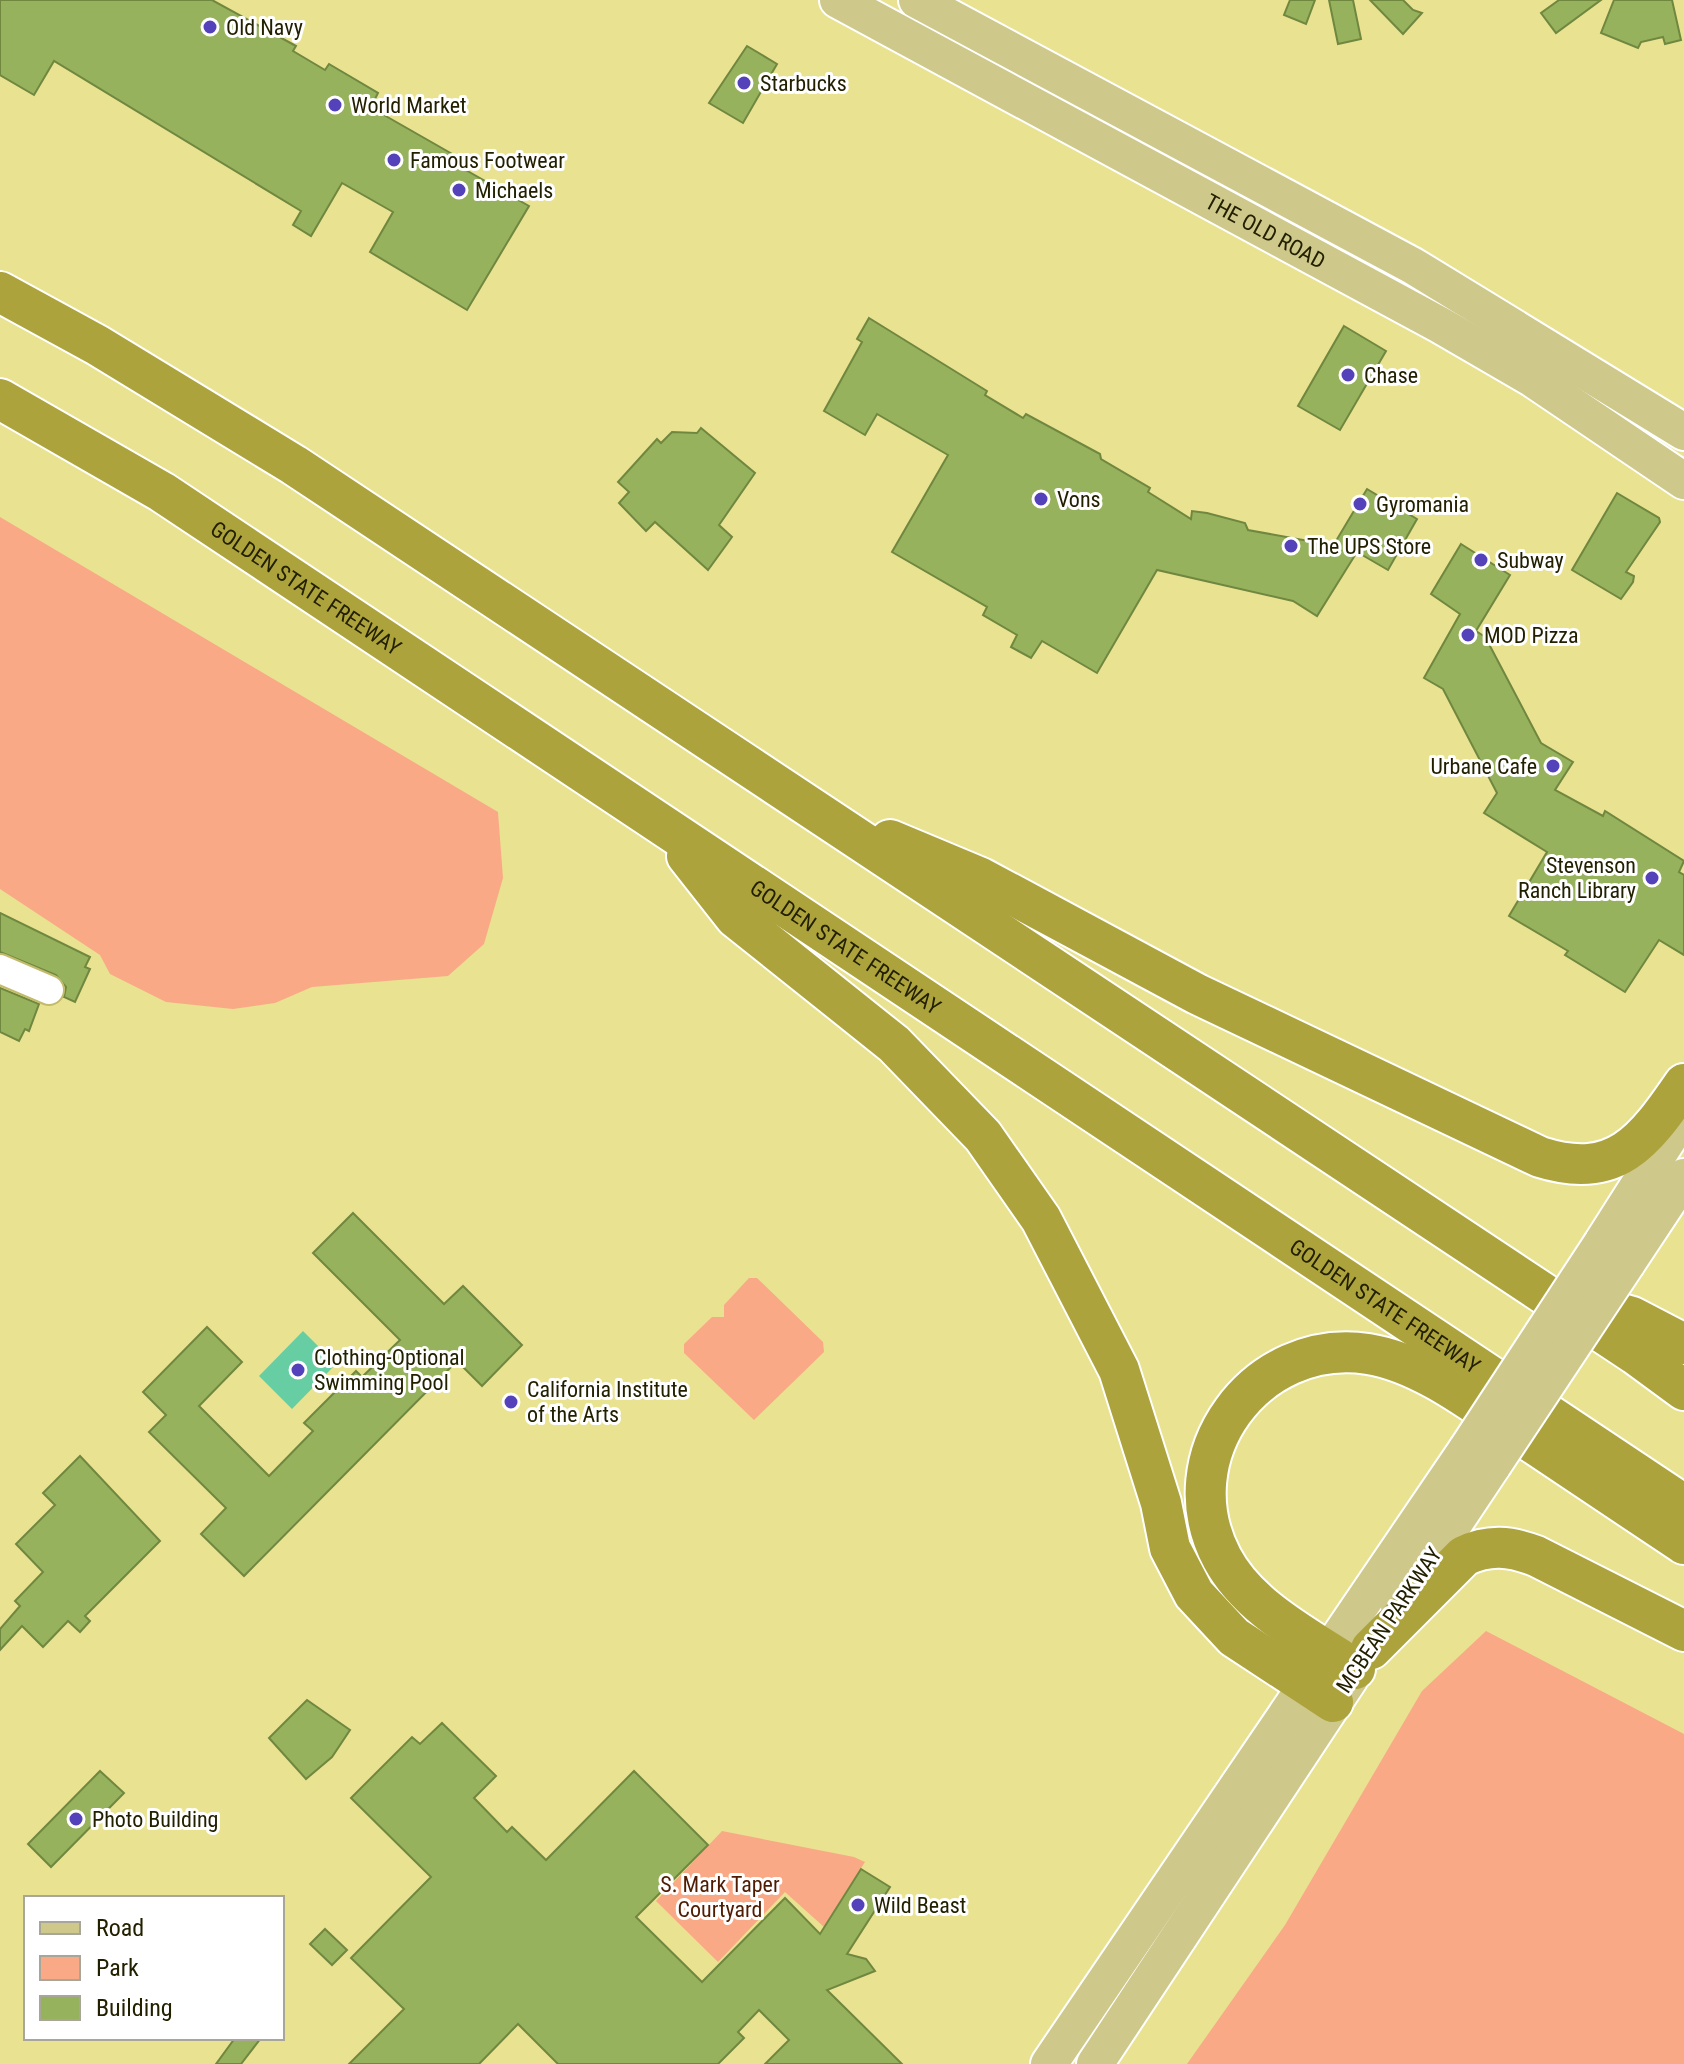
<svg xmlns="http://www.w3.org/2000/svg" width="1684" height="2064" font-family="'Roboto Condensed',sans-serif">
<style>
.green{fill:#f9a986}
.water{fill:#67cea3}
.building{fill:#96b25d;stroke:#70873f;stroke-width:2}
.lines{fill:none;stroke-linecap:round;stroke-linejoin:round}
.minor-casing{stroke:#c2bb6b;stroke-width:32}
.major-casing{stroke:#fff;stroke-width:40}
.highway-casing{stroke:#fff;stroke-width:44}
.minor{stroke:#fff;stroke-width:28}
.major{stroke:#cec88b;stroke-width:36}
.highway{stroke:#ada33d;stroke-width:40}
.major-bridge-casing{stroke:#fff;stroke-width:40;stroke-linecap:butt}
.major-bridge{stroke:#cec88b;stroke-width:36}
.poi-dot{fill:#5442ba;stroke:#fff;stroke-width:3}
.labels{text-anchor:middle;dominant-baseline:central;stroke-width:6;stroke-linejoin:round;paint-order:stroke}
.poi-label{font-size:22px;fill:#232000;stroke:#fff;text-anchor:start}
.street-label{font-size:22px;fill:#232000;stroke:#fff}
.park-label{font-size:22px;fill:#501b00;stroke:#fff}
</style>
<rect width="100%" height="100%" fill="#e9e291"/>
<g class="green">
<polygon points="0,517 498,812 503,878 484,944 448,976 312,987 275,1003 233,1009 166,1002 110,974 100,955 0,889"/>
<polygon points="749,1278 757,1278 823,1342 824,1352 754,1420 684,1353 684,1344 712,1317 724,1317 724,1305"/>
<polygon points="1486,1631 1684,1734 1684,2064 1187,2064 1285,1925 1422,1691"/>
<polygon points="722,1831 854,1857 865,1862 824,1927 785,1892 718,1962 656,1901"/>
</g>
<polygon class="water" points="303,1331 336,1364 292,1409 259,1376"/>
<g class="building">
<polygon points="0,0 212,0 296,46 293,51 325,70 329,64 378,93 374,101 388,109 384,115 468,163 464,169 529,206 467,310 370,252 393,212 342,183 311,236 293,225 301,211 54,61 34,95 0,75"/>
<polygon points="1290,0 1315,0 1306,24 1284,15"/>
<polygon points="1329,0 1353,0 1361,39 1338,44"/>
<polygon points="1370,0 1403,0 1413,10 1422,13 1403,34"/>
<polygon points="1559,0 1601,0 1556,33 1541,13"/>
<polygon points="1614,0 1672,0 1681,40 1665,44 1663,37 1641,42 1638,48 1601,33"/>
<polygon points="747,46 777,64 743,123 709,103"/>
<polygon points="869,318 987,391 985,395 1023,418 1026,414 1100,454 1101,459 1150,488 1148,492 1191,519 1192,511 1207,513 1245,523 1248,530 1314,542 1320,539 1333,546 1367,489 1417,519 1388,570 1357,552 1317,616 1293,601 1157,570 1097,673 1042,641 1031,658 1011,647 1017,635 983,615 987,607 892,552 948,455 877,414 865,435 824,411 862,342 857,339"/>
<polygon points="1344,326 1386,351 1340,430 1298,406"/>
<polygon points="701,428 755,473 719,525 732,537 708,570 655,522 646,531 619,503 629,492 618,482 657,439 661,443 672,432 697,433"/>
<polygon points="1617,493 1659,518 1660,522 1626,572 1634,576 1633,582 1621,599 1572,570"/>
<polygon points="1461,544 1510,575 1476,631 1493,642 1490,646 1541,743 1573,762 1555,790 1603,816 1605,811 1684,861 1679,872 1684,875 1684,955 1659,940 1625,992 1565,955 1568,951 1509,916 1547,852 1484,813 1497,793 1443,689 1424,678 1460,614 1431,594"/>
<polygon points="0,913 90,957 85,967 90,969 75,1002 64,997 66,987 56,975 0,952"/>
<polygon points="0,988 39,1004 29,1031 25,1029 19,1041 0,1032"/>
<polygon points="353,1213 444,1304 463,1286 522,1345 482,1386 457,1361 244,1576 201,1534 226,1508 149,1432 166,1415 143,1392 207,1327 242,1362 199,1406 269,1476 313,1431 304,1423 356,1371 362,1377 400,1340 313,1253"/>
<polygon points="80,1456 160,1541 85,1616 90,1621 80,1632 68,1621 43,1647 22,1626 0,1650 0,1629 20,1606 15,1601 43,1572 16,1544 55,1505 43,1493"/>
<polygon points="307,1700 350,1730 332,1757 306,1779 269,1738"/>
<polygon points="442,1723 496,1776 474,1798 507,1832 512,1827 546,1860 634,1771 708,1845 636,1917 702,1982 785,1898 820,1934 861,1869 890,1887 847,1954 866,1959 875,1971 827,1990 902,2064 765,2064 789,2040 759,2010 738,2032 744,2038 718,2064 558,2064 518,2024 479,2064 349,2064 404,2009 351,1958 431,1877 351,1798 412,1737 420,1744"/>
<polygon points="100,1771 124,1793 51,1867 28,1844"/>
<polygon points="325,1929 347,1950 332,1965 310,1944"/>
<polygon points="235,2038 261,2038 241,2064 216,2064"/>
</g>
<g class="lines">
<g class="minor-casing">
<polyline id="minor" points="0,969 49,990"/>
</g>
<g class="major-casing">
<g id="major">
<path id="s1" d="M838 0 1440 325 1533 379 1684 481"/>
<polyline points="917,0 1413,266 1684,432"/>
<polyline points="1602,1243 1684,1114"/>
<polyline points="1627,1263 1684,1177"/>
<polyline points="1399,1606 1493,1465"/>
<polyline points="1049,2064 1467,1449"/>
<polyline points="1095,2064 1350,1678"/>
</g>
</g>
<g class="highway-casing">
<g id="highway">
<polyline points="0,292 97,345 294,465 1635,1354 1684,1390"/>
<path id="s2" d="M0 399 162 492 1684 1505"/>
<path d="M890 840 981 878 1197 994 1540 1157C1616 1181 1644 1142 1684 1084"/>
<polyline points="687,856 735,917 894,1044 983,1136 1041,1219 1119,1370 1161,1503 1170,1548 1194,1594 1234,1637 1333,1702"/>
<polyline points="1573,1300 1632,1317 1684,1344"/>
<path d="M1371 1649 1464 1556C1489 1544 1510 1546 1536 1556L1684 1631"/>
<path d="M1355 1669C1309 1638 1249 1609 1222 1558 1168 1456 1256 1337 1368 1354 1425 1363 1480 1408 1527 1439 1580 1474 1632 1509 1684 1544"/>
</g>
</g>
<use href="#minor" class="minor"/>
<use href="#major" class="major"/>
<use href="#highway" class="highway"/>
<g class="major-bridge-casing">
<g id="major-bridge">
<polyline points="1467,1449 1602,1243"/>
<polyline points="1493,1465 1627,1263"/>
</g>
</g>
<use href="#major-bridge" class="major-bridge"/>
</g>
<g class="poi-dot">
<circle cx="210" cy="27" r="8"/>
<circle cx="744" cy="83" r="8"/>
<circle cx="335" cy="105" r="8"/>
<circle cx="394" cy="160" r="8"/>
<circle cx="459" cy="190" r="8"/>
<circle cx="1348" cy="375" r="8"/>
<circle cx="1041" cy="499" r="8"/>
<circle cx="1360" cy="504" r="8"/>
<circle cx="1291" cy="546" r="8"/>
<circle cx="1481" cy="560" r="8"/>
<circle cx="1468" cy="635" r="8"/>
<circle cx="1553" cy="766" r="8"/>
<circle cx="1652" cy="878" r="8"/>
<circle cx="298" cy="1370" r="8"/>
<circle cx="511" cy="1402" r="8"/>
<circle cx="76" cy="1819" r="8"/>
<circle cx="858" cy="1905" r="8"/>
</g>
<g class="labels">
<g class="poi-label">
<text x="226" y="27">Old Navy</text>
<text x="760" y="83">Starbucks</text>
<text x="351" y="105">World Market</text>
<text x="410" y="160">Famous Footwear</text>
<text x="475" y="190">Michaels</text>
<text x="1364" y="375">Chase</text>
<text x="1057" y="499">Vons</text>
<text x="1376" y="504">Gyromania</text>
<text x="1307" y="546">The UPS Store</text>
<text x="1497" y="560">Subway</text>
<text x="1484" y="635">MOD Pizza</text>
<text x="1537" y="766" text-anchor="end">Urbane Cafe</text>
<text x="1636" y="865" text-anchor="end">Stevenson<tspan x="1636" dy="25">Ranch Library</tspan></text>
<text x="314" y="1357">Clothing-Optional<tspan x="314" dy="25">Swimming Pool</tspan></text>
<text x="527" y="1389">California Institute<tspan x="527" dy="25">of the Arts</tspan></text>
<text x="92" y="1819">Photo Building</text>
<text x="874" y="1905">Wild Beast</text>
</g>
<g class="street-label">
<text stroke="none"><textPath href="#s1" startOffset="486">THE OLD ROAD</textPath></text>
<text stroke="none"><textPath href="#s2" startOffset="360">GOLDEN STATE FREEWAY</textPath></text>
<text stroke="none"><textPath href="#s2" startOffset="1008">GOLDEN STATE FREEWAY</textPath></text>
<text stroke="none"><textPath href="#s2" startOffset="1656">GOLDEN STATE FREEWAY</textPath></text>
<text transform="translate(1389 1620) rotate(-56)">MCBEAN PARKWAY</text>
</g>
<g class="park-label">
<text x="720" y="1884">S. Mark Taper<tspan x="720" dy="25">Courtyard</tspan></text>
</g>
</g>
<rect x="24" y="1896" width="260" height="144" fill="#ffffff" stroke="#a7a699" stroke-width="2"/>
<rect x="40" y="1922" width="40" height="12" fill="#cec88b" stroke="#a7a699" stroke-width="2"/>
<text x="96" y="1936" font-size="24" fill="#232000">Road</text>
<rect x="40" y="1956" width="40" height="24" fill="#f9a986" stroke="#a7a699" stroke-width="2"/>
<text x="96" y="1976" font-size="24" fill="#232000">Park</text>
<rect x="40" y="1996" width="40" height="24" fill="#96b25d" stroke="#a7a699" stroke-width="2"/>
<text x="96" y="2016" font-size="24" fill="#232000">Building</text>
</svg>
